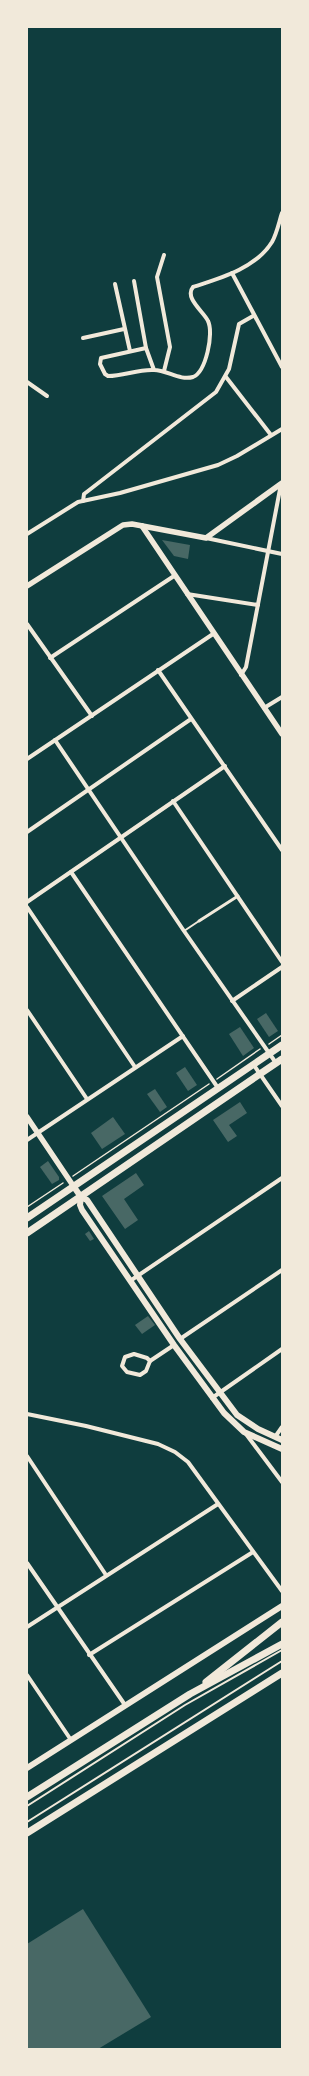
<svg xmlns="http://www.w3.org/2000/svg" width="309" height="2076" font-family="'Fira Sans',sans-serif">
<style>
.building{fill:#486865}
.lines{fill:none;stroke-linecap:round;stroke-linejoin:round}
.path{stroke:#f1e9da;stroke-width:1.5}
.service{stroke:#f1e9da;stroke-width:2}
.pedestrian{stroke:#f1e9da;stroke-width:3}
.minor{stroke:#f1e9da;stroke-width:4}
.tertiary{stroke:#f1e9da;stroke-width:5.5}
.secondary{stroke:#f1e9da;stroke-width:6}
.primary{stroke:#f1e9da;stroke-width:7}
</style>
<rect width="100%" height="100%" fill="#0f3d3e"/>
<g class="building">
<polygon points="162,540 190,545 188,559 174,556"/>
<polygon points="266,1013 278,1031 269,1037 257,1019"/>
<polygon points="240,1027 254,1048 243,1056 229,1034"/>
<polygon points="185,1067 197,1085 188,1091 176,1073"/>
<polygon points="155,1089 167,1107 160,1112 147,1094"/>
<polygon points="240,1102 247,1113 229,1125 237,1136 228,1142 213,1120"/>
<polygon points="113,1117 125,1134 102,1149 91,1133"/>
<polygon points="48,1161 59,1177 59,1180 52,1184 40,1167"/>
<polygon points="136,1173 144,1185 124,1199 138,1220 125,1229 102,1196"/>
<polygon points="89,1231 94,1239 90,1241 85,1234"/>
<polygon points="148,1316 155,1325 142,1334 135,1325"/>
<polygon points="83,1909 151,2017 98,2049 27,2049 27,1944"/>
</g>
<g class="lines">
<g class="path">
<polyline points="269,1044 282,1035"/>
<polyline points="217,1079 260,1049"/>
<polyline points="73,1176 209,1084"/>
<polyline points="27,1207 63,1183"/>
</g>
<g class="service">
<polyline points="184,931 199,921"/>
<polyline points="27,1806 185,1705 282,1650"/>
<polyline points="27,1822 282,1661"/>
</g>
<polyline class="pedestrian" points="199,921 238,896"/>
<g class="minor">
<polyline points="164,255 157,277 170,347 164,371"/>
<polyline points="232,273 282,367"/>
<polyline points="134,281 146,348 154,370"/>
<polyline points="115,284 130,351"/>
<polyline points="83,338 124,329"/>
<path d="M146 348 101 358 100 364 105 374 108 376C124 376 138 369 154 370 167 370 180 381 193 377 206 372 214 333 208 321 204 312 184 298 193 287 221 278 256 268 272 242 277 233 279 222 282 213"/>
<polyline points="226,377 271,435"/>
<polyline points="27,382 47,396"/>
<polyline points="83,501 84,494 88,491 216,392 229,369 239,324 253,316"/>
<polyline points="27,534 78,502 120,493 218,465 237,456 282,429"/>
<polyline points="206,538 282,554"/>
<polyline points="187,594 258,605"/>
<polyline points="27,624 92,716"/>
<polyline points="50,658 174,576"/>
<polyline points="158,670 282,850"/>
<polyline points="241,675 246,667 281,484"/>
<polyline points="264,708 282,697"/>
<polyline points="55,740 184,931 276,1063"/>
<polyline points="27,759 213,634"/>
<polyline points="173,801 282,962"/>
<polyline points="27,832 191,719"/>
<polyline points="71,872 218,1088"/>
<polyline points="27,902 225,766"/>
<polyline points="27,907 135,1067"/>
<polyline points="232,1001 282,967"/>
<polyline points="27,1010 87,1099"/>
<polyline points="253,1064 282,1106"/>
<polyline points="27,1140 183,1036"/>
<polyline points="130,1281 282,1178"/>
<polyline points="180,1339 282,1270"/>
<polygon points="134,1354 147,1358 150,1361 146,1371 140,1375 127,1372 122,1366 125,1357"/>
<polyline points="150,1361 174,1345"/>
<polyline points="212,1398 282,1349"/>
<polyline points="27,1414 86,1426 158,1444 175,1452 188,1462 282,1591"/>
<polyline points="246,1434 282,1482"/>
<polyline points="275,1437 282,1427"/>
<polyline points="27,1456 106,1575"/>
<polyline points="27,1563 125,1705"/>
<polyline points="27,1627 218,1504"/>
<polyline points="89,1655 253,1552"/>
<polyline points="27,1675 71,1740"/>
</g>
<g class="tertiary">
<polyline points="142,526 282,734"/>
<polyline points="27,586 123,525 132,524 206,538 282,483"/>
<polyline points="27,1117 74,1187"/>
</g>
<g class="secondary">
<polyline points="74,1187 81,1197 87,1200 180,1339 237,1415 258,1429 282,1440"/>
<polyline points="81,1197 80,1205 82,1210 174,1345 224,1413 244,1432 282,1449"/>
<polyline points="27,1768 282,1606"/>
</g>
<g class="primary">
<polyline points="27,1218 282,1045"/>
<polyline points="27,1233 282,1059"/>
<polyline points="206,1682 282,1622"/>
<polyline points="27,1797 190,1694 282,1644"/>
<polyline points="27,1833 282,1673"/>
</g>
</g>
<rect width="309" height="2076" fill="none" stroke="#f1e9da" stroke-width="56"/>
</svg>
